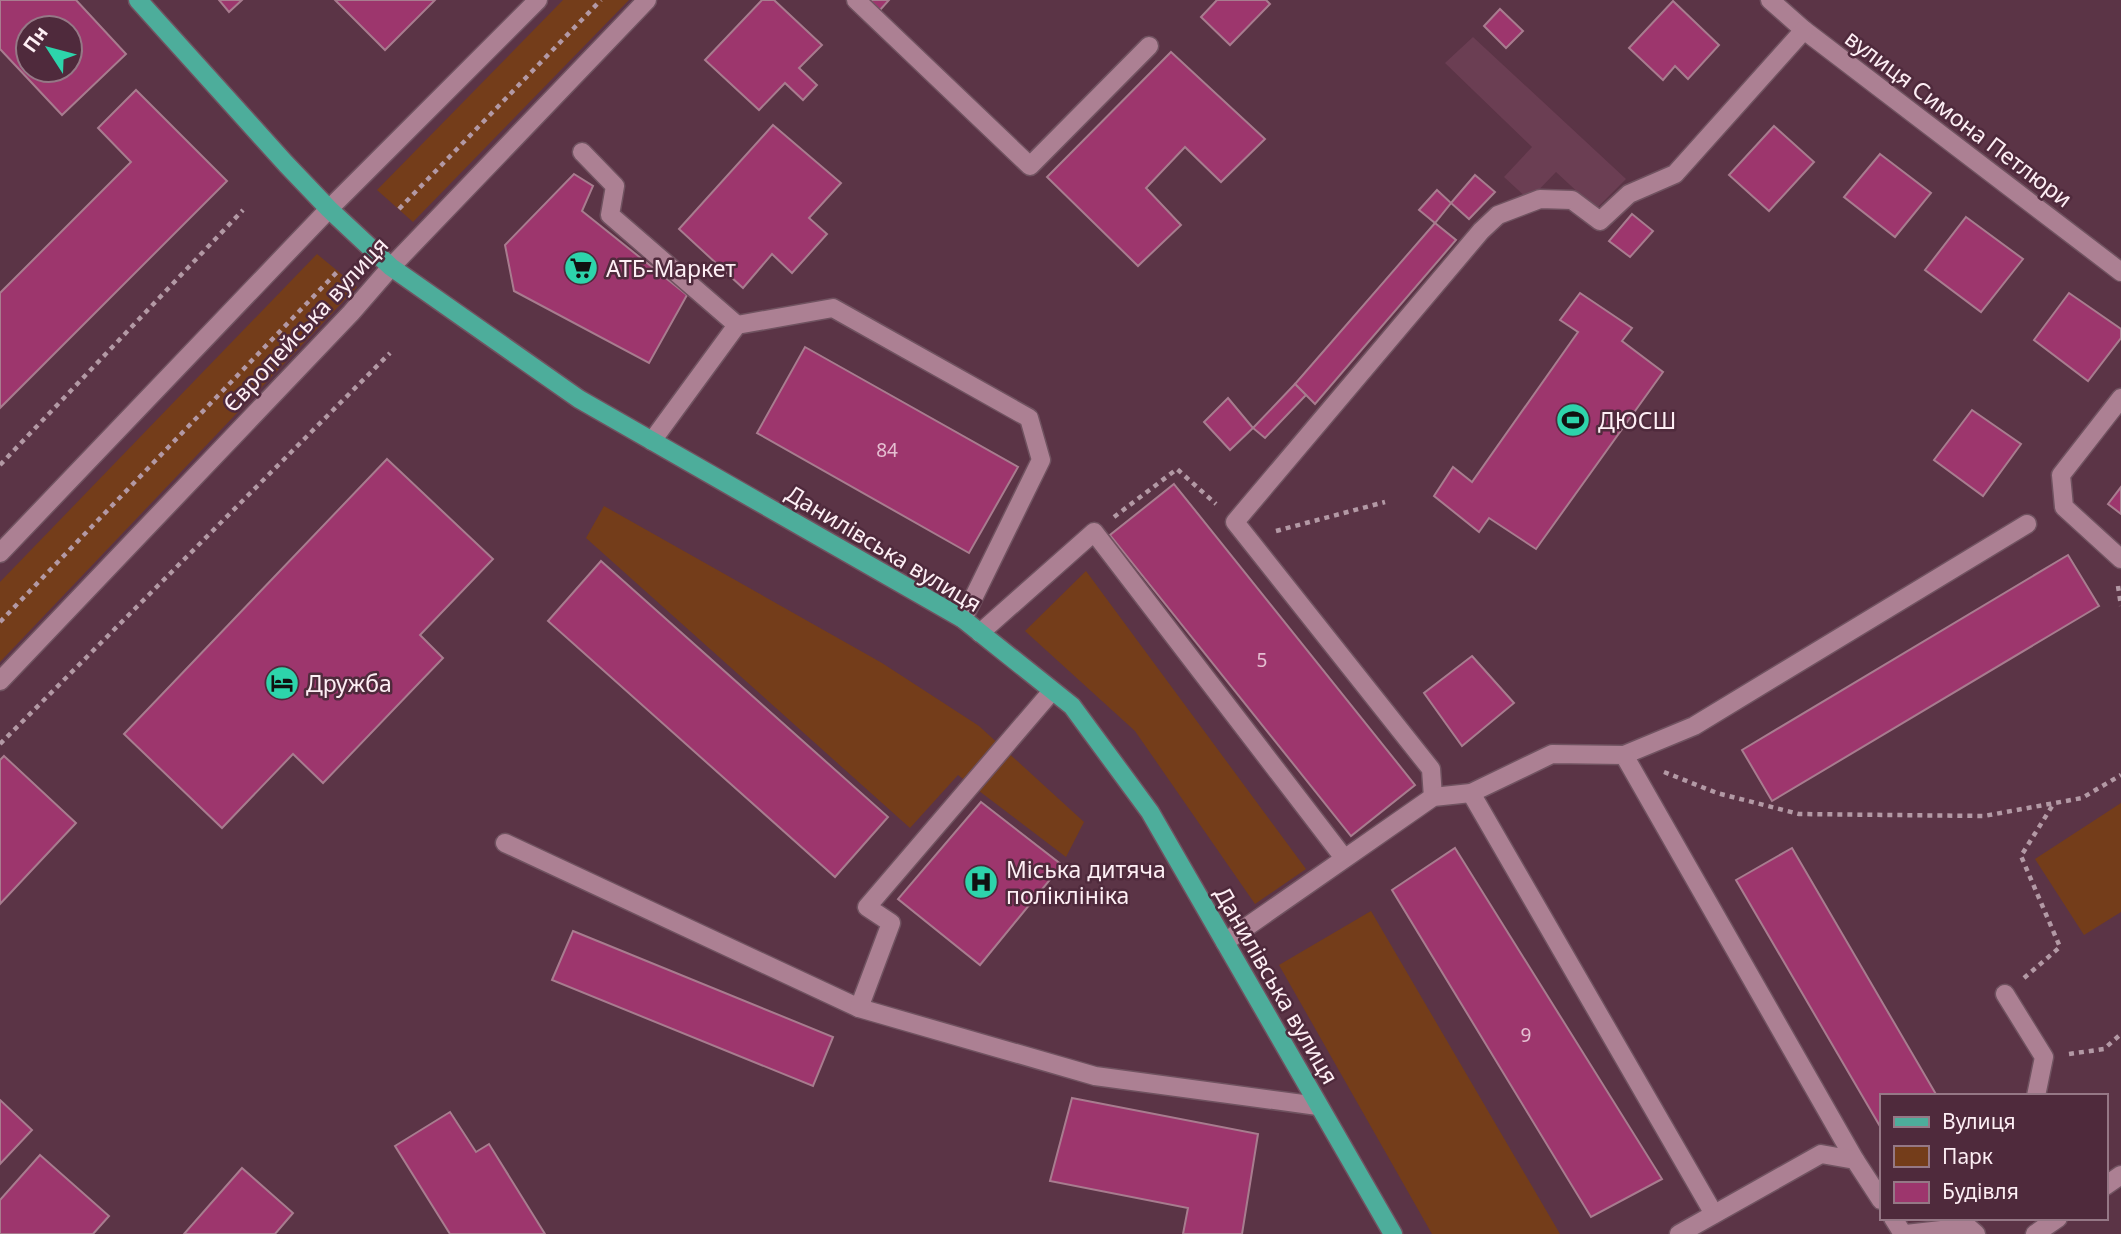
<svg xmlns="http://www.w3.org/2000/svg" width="2121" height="1234" font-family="'Noto Sans',sans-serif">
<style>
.built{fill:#6b3e53}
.green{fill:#743d1a}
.building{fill:#9d366d;stroke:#a87c8f;stroke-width:2;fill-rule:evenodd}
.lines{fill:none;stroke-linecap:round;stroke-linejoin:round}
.minor-casing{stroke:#705260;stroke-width:21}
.major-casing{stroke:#705260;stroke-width:21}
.path{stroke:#b399a5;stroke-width:4.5;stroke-dasharray:5 5;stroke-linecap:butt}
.minor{stroke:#ac8093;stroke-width:18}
.major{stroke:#4dad9b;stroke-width:18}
.labels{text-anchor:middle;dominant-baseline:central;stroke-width:5;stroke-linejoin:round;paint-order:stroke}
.number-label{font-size:19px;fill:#e5c0d2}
.street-label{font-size:23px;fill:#fdeef4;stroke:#4f2a3c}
.poi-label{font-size:23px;fill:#fdeef4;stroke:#4f2a3c;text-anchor:start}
</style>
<rect width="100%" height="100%" fill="#5b3446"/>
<polygon class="built" points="1473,37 1626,179 1596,209 1556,172 1529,200 1504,177 1532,147 1445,63"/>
<g class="green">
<polygon points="563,0 629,0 413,222 377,190"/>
<polygon points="317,254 357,287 0,662 0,582"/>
<polygon points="604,506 882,663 979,726 1084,822 1066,857 958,775 910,828 586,538"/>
<polygon points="1086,571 1306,869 1255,904 1135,731 1025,631"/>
<polygon points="2121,803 2121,912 2084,935 2035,859"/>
<polygon points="1371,911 1560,1234 1432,1234 1279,965"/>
</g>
<g class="building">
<path d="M0 0H76L126 54 62 115 0 49ZM28 28H70V70H28Z"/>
<polygon points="219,0 242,0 229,12"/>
<polygon points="335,0 435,0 385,50"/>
<polygon points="762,0 774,0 822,45 799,68 817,85 803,100 785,83 759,110 705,60"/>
<polygon points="869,0 889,0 880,10"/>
<polygon points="1217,0 1266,0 1270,4 1230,45 1201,17"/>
<polygon points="1673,1 1719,45 1688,79 1675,66 1663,80 1629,48"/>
<polygon points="1500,9 1523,31 1506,48 1484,26"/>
<polygon points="1171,52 1265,139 1221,182 1185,147 1146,188 1181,225 1138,266 1047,177"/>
<polygon points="136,90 227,181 0,408 0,293 131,162 98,128"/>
<polygon points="773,125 841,183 809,218 827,234 792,273 772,254 743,288 679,229"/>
<polygon points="1774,126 1814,162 1769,211 1729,175"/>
<polygon points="1880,154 1931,193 1895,237 1844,197"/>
<polygon points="574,174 593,186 582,211 687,295 649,363 514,291 505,245"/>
<polygon points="1475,175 1495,192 1469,219 1451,203"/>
<polygon points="1437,190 1451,203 1435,223 1419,210"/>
<polygon points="1632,214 1653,231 1630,257 1609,241"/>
<polygon points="1966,217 2023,259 1981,312 1925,270"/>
<polygon points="1435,223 1456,240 1315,404 1295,384"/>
<polygon points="1580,293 1632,328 1622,341 1663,372 1536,549 1489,518 1479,532 1434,496 1453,467 1472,482 1578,332 1560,320"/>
<polygon points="2069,293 2121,329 2121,338 2088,381 2034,340"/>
<polygon points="805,347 1018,467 969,553 757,433"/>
<polygon points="1295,384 1306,395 1265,438 1253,428"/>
<polygon points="1228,398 1253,428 1230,450 1204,422"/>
<polygon points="1972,410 2021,444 1983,496 1934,460"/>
<polygon points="387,459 493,559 420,635 443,658 323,783 293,754 222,828 124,734"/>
<polygon points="1174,484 1415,785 1351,836 1110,535"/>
<polygon points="2121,487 2121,514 2108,504"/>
<polygon points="2068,555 2099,606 1772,801 1742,750"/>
<polygon points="601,561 888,817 835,877 548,621"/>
<polygon points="1472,656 1514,703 1462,746 1424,693"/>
<polygon points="4,756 76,823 0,904 0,760"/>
<polygon points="981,802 1062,865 980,965 898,899"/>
<polygon points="1455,848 1662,1179 1591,1217 1392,890"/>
<polygon points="1792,848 1937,1096 1881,1096 1881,1128 1736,880"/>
<polygon points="573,931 833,1037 813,1086 552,980"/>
<polygon points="1072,1098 1258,1134 1242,1234 1183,1234 1188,1208 1050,1181"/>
<polygon points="0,1100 32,1130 0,1164"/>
<polygon points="450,1112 476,1152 489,1144 545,1234 450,1234 395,1146"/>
<polygon points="40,1155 109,1216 93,1234 0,1234 0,1200"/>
<polygon points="242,1168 293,1213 275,1234 184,1234"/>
</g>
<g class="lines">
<g class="minor-casing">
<g id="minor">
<polyline points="856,0 1030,166 1149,46"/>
<polyline points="1770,0 1804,30 2121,272"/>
<polyline points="582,152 615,186 610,215 737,325"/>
<polyline points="2121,398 2061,475 2064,507 2121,559"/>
<polyline points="652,441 737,325 833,308 1029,418 1041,460 963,619"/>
<polyline points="0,553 329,209 538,0"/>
<polyline points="980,633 1094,532 1344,858"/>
<polyline points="0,681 351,313 391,267 647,0"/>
<polyline points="1624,755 1694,726 2027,524"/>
<polyline points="1471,793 1714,1214"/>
<polyline points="1433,797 1431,769 1235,522 1481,231 1498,215 1540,199 1572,200 1600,221 1629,194 1675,174 1804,30"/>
<polyline points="505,843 859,1008 1095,1076 1318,1106"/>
<polyline points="1225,942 1433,797 1471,793 1552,754 1624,755 1855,1160"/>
<polyline points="2005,994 2044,1057 2036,1096"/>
<polyline points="859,1008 891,923 867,907 1052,691"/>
<polyline points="2105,1186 2121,1175"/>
<polyline points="1893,1218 1903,1234"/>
<polyline points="1679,1234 1821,1154 1855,1160 1881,1200"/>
<polyline points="1906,1234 1968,1227 1976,1234"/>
<polyline points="2035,1234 2058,1218"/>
</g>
</g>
<g class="major-casing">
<polyline id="major" points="138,0 286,164 329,209 391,267 579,399 963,619 1072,706 1150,812 1393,1234"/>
</g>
<g class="path">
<polyline points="399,209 601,0"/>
<polyline points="0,465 243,210"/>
<polyline points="1114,517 1177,469 1216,504"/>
<polyline points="1276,531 1385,502"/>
<polyline points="2118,586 2121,606"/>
<polyline points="0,622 338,271"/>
<polyline points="0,744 390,353"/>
<polyline points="1664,772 1717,793 1799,814 1984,816 2082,798 2121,775"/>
<polyline points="2024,978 2060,947 2021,856 2054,803"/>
<polyline points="2069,1054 2104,1049 2121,1034"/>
</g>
<use href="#minor" class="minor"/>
<use href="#major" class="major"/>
</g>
<defs>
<g id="supermarket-disc" transform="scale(1.75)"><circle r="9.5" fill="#2dd4ab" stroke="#4f2a3c"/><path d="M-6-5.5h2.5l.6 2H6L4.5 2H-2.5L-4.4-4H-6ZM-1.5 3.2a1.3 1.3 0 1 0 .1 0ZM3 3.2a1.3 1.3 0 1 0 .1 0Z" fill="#111"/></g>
<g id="stadium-disc" transform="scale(1.75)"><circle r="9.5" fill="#2dd4ab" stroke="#4f2a3c"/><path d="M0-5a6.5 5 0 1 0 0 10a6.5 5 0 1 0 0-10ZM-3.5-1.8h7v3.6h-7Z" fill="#111"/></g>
<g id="hotel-disc" transform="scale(1.75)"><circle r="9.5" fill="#2dd4ab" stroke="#4f2a3c"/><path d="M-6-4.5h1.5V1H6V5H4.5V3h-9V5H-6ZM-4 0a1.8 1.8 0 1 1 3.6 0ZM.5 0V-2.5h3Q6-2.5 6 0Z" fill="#111"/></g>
<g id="hospital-disc" transform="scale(1.75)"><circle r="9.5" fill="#2dd4ab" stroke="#4f2a3c"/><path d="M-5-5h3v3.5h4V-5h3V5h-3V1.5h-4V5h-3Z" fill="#111"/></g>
</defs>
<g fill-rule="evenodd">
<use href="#supermarket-disc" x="581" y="268"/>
<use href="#stadium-disc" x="1573" y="420"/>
<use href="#hotel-disc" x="282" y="683"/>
<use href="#hospital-disc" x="981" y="882"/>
</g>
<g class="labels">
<g class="number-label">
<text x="887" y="450">84</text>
<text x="1262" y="660">5</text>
<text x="1526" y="1035">9</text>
</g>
<g class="street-label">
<text transform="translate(1959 118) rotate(37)">вулиця Симона Петлюри</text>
<text transform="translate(305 324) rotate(-47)">Європейська вулиця</text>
<text transform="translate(884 548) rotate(31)">Данилівська вулиця</text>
<text transform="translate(1277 985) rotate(60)">Данилівська вулиця</text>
</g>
<g class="poi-label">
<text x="606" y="268">АТБ-Маркет</text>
<text x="1598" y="420">ДЮСШ</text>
<text x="306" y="683">Дружба</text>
<text x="1006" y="869">Міська дитяча<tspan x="1006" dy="26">поліклініка</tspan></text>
</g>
</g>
<rect x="1880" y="1094" width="228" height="126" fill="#4f2a3c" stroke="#957886" stroke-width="2"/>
<rect x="1894" y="1117" width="35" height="10" fill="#4dad9b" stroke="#957886" stroke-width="2"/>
<text x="1942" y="1129" font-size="21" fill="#fdeef4">Вулиця</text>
<rect x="1894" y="1146" width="35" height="21" fill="#743d1a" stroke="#957886" stroke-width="2"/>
<text x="1942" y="1164" font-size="21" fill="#fdeef4">Парк</text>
<rect x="1894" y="1182" width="35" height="21" fill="#9d366d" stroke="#957886" stroke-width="2"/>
<text x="1942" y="1199" font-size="21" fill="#fdeef4">Будівля</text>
<g transform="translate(49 49) rotate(306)"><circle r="33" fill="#4f2a3c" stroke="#957886" stroke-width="2"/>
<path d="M0-5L12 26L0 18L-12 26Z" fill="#2dd4ab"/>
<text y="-10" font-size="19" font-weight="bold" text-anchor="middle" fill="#fdeef4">Пн</text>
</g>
</svg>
